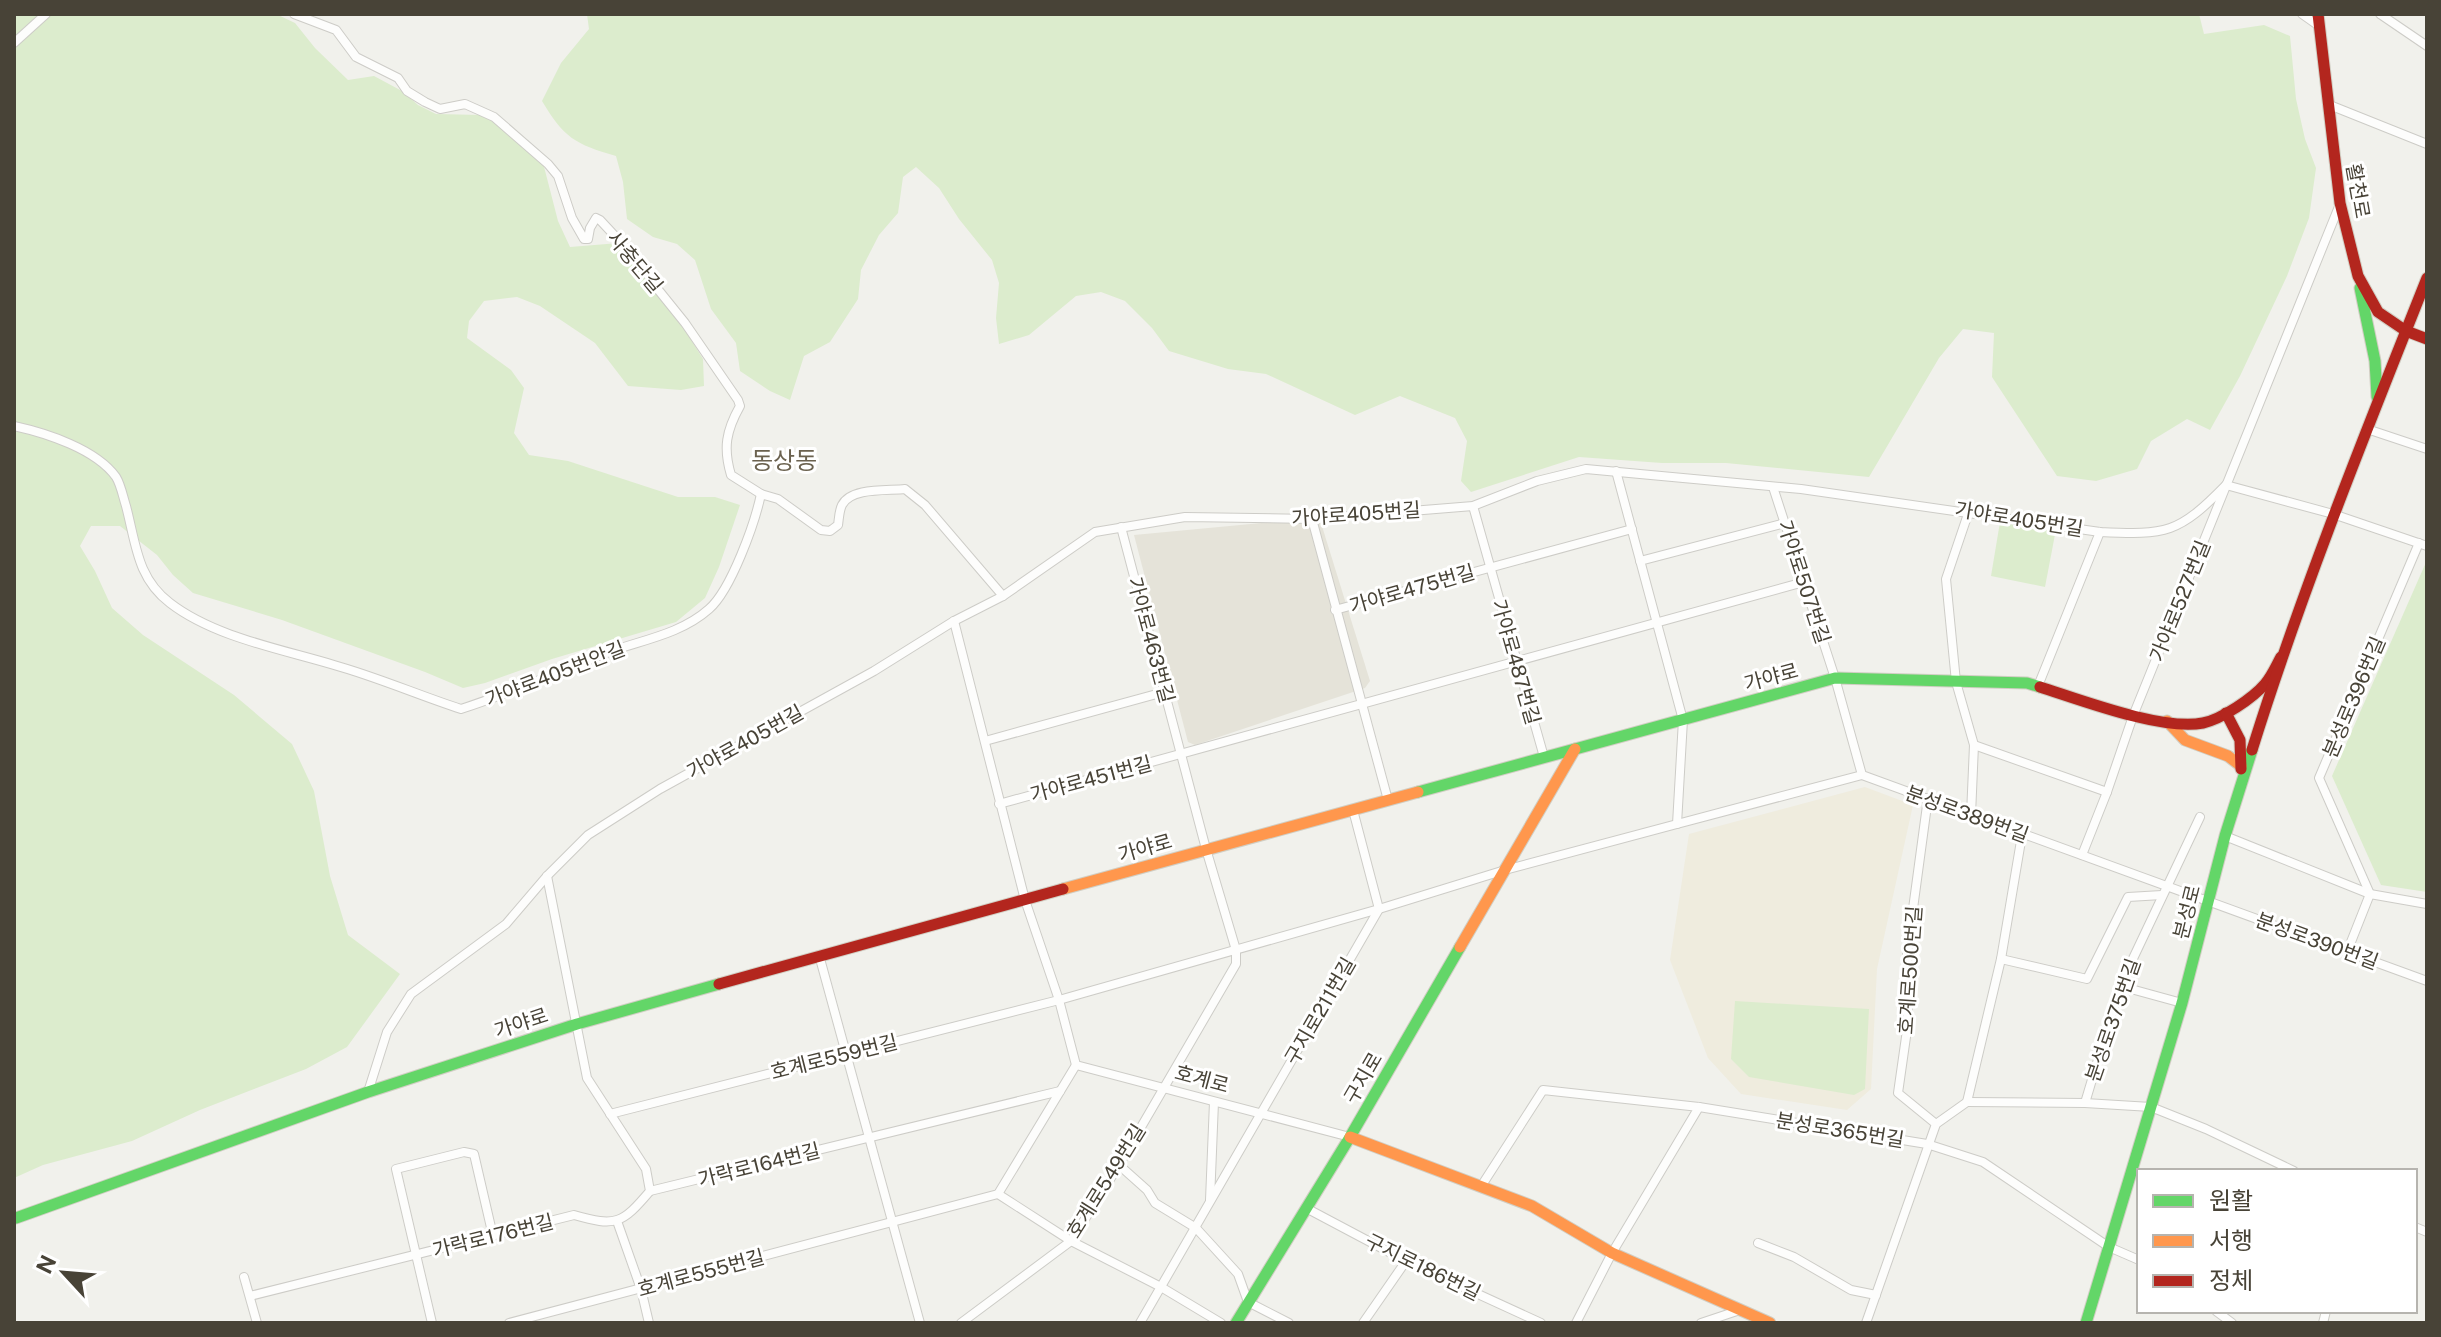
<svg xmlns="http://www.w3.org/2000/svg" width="2441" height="1337" font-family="'Public Sans','Noto Sans KR',sans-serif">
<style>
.residential{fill:#e5e3d9}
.education{fill:#efecde}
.green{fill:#dceccd}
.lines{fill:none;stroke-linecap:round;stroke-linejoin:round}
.street-casing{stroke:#cdccc7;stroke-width:10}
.fast-casing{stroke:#d1cec3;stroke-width:13}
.slow-casing{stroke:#d1cec3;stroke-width:13}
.jam-casing{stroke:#d1cec3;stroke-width:13}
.street{stroke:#fdfdfc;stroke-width:8}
.fast{stroke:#63d668;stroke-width:11}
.slow{stroke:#ff974d;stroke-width:11}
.jam{stroke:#b3261e;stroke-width:11}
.labels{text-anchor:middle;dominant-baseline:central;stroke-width:6;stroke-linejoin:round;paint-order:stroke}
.street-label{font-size:20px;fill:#484337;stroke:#fff}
.quarter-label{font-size:24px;fill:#6b624f;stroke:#fff}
</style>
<rect width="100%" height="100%" fill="#f1f1ec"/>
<polygon class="residential" points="1313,518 1321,523 1370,681 1365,688 1195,745 1188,742 1134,535"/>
<polygon class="education" points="1865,787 1913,805 1877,969 1871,1089 1847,1110 1741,1094 1708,1058 1670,960 1689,834"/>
<g class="green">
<polygon points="14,14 276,14 295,23 315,48 348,80 374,76 402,91 418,105 436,114 481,115 509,130 541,155 558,221 570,247 619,243 643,269 677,317 703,359 704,386 681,390 628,386 595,343 540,306 517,297 484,301 469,321 467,338 511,370 524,388 514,433 529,455 568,461 678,497 715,497 740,505 719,567 705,598 676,622 552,659 485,683 463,688 425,672 282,620 193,593 173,575 157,555 120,526 91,526 80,546 95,571 112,608 143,635 234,695 292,744 314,791 330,876 348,935 400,974 347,1047 306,1069 200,1110 132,1141 43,1165 14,1178"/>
<path d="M587 14H2199L2204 34 2264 25 2290 36 2296 99 2305 139 2316 168 2309 218 2287 276 2240 376 2210 430 2187 419 2151 441 2137 469 2096 481 2057 476 1992 377 1994 333 1963 329 1939 358 1869 477 1726 463H1662L1579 457 1471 492 1461 481 1467 441 1455 418 1400 396 1355 415 1266 374 1228 369 1169 351 1152 328 1125 301 1101 292 1076 296 1029 335 999 344 996 318 999 283 992 260 959 219 939 188 916 167 903 177 898 213 879 235 861 270 858 299 830 342 804 356 790 400 770 391 740 371 736 343 711 309 695 260 677 244 653 237 627 219 623 182 616 156C575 144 564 138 542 101L561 63 589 29Z"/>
<polygon points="2001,516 2057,524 2045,587 1991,576"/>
<polygon points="2427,560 2427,892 2381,885 2332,776"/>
<polygon points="1735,1001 1869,1009 1865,1089 1854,1095 1749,1077 1731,1059"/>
</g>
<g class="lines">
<g class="street-casing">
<g id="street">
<path d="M294 14 336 30 356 57 398 78 407 91 425 102 440 109 465 104 494 117 548 164 558 176 572 218 584 239H588L590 228 596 218 600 220 642 265 656 287 685 323 738 400 740 406C726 431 723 448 731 475L761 494"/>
<polyline points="2302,14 2319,26"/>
<polyline points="2380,14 2427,46"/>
<polyline points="14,43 46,14"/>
<polyline points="2327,104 2427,144"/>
<path d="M14 426C46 433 96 449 116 477 121 485 123 497 126 506 136 544 137 578 170 603 214 637 281 649 334 665 377 677 418 695 461 709 511 693 560 671 609 652 642 640 681 634 709 609 731 590 755 523 761 494L778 499 821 530 830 531 838 525C839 519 839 511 842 505 851 487 888 491 905 489L925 505 1003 596"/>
<polyline points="2367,429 2427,449"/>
<polyline points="2226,485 2333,514 2427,546"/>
<polyline points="1773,487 1835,678 1862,775 2427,981"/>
<polyline points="1473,506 1544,757"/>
<polyline points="1969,511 1946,579 1956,682 1974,745 1971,815"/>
<polyline points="1312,519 1388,800"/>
<polyline points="1640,561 1785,523"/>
<polyline points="1335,610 1632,529"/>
<polyline points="954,621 1025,900 1059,1000 1076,1065 1350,1137"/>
<polyline points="2038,686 2100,532"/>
<polyline points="985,741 1164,692"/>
<polyline points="1974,745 2107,792"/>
<polyline points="1928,798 1907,953 1908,1023 1898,1093 1936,1124"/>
<polyline points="999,804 1804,582"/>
<polyline points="1677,824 1862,775"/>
<polyline points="2225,836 2370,894 2427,904"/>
<polyline points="2082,855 2107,792 2133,716 2340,204"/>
<polyline points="2347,952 2370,894 2319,778 2419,543"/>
<polyline points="819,955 920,1323"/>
<polyline points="2001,959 2087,979 2128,897 2162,895"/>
<polyline points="2120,986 2182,1003"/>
<path d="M368 1092 387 1032 411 994 506 924 547 876 588 835 660 789 874 671 954 621 1003 596 1095 532 1185 517 1312 519 1473 506 1537 481 1586 469 1801 489 2100 532C2167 535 2178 534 2226 485"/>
<polyline points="1967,1102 2085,1103 2151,1107 2206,1129 2294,1171"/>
<polyline points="2085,1103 2120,986 2200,817"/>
<polyline points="610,1114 1059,1000 1379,909 1505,870 1677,824 1683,720 1616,471"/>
<polyline points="1119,1165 1147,1190 1155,1203 1196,1228 1238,1274 1248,1302 1289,1323"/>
<polyline points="1482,1185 1543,1090 1699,1107 1927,1144 1983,1162 2109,1247 2139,1260"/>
<polyline points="650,1191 1060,1091"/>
<polyline points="998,1194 1071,1241 1161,1287 1221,1323"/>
<polyline points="1210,1200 1214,1102"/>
<polyline points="1306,1208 1406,1261 1541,1323"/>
<polyline points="617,1221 641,1289 649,1323"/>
<polyline points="2415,1227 2427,1232"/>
<polyline points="1758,1243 1794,1257 1851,1290 1876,1295"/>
<polyline points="244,1277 257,1323"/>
<path d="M250 1296 574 1215C616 1227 622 1224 650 1191L646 1169 587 1078 547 876"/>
<polyline points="2216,1311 2232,1323"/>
<polyline points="432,1323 396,1169 464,1152 474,1154 493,1236"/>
<polyline points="509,1323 998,1194 1076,1065"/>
<polyline points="961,1323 1071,1241 1119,1165 1236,964 1236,950 1206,849 1121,527"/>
<polyline points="1140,1323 1379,909 1353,810"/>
<polyline points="1363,1323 1406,1261"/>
<polyline points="1576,1323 1612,1253 1699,1107"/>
<polyline points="1701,1323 1740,1310"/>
<polyline points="1866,1323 1936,1124 1967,1102 2001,959 2022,835"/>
<polyline points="2323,1323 2326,1311"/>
</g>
</g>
<g class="fast-casing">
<g id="fast">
<polyline points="2360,288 2375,361 2377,397"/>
<polyline points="1418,792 1835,678 2027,683 2040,687"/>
<polyline points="16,1218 368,1092 577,1024 719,984"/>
<polyline points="1236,1323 1350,1137 1460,947"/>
<polyline points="2086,1323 2182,1003 2225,836 2252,750"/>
</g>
</g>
<g class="slow-casing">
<g id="slow">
<polyline points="2167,721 2185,740 2228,756 2241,766"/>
<polyline points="1063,889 1418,792"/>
<polyline points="1460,947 1575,749"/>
<polyline points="1350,1137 1532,1206 1612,1253 1770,1323"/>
</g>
</g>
<g class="jam-casing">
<g id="jam">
<polyline points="2318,14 2340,203 2358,276 2378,312 2406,331 2427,339"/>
<path d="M2040 687C2081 700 2162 731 2203 723 2222 719 2253 698 2265 684 2272 676 2276 666 2281 657"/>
<polyline points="2226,713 2240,740 2241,769"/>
<path d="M2252 750C2302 590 2365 434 2427 278"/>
<polyline points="719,984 1063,889"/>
</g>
</g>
<use href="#street" class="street"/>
<use href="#fast" class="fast"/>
<use href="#slow" class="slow"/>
<use href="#jam" class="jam"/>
</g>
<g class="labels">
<g class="street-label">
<text transform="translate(2358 191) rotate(80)">활천로</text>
<text transform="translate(635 262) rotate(50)">사충단길</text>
<text transform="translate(1356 514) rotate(-4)">가야로405번길</text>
<text transform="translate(2019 519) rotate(9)">가야로405번길</text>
<text transform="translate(1804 582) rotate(72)">가야로507번길</text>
<text transform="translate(1412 589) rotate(-16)">가야로475번길</text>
<text transform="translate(2180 601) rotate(-68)">가야로527번길</text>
<text transform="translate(1151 640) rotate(75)">가야로463번길</text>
<text transform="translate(1516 662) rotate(74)">가야로487번길</text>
<text transform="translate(555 674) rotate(-21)">가야로405번안길</text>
<text transform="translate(1771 677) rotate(-15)">가야로</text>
<text transform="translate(2354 697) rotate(-67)">분성로396번길</text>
<text transform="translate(745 742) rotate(-29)">가야로405번길</text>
<text transform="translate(1091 779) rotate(-15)">가야로451번길</text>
<text transform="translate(1967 814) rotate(20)">분성로389번길</text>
<text transform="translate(1145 848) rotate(-16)">가야로</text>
<text transform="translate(2187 912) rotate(-76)">분성로</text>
<text transform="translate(2317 941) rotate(20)">분성로390번길</text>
<text transform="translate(1910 970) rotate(-86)">호계로500번길</text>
<text transform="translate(1320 1011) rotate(-60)">구지로211번길</text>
<text transform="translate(2113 1020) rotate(-71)">분성로375번길</text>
<text transform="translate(521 1023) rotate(-18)">가야로</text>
<text transform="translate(834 1057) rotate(-14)">호계로559번길</text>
<text transform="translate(1363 1078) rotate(-60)">구지로</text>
<text transform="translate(1202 1079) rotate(15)">호계로</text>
<text transform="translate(1840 1130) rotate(9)">분성로365번길</text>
<text transform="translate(759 1165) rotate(-14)">가락로164번길</text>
<text transform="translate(1106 1181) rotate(-58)">호계로549번길</text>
<text transform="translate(493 1236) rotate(-14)">가락로176번길</text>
<text transform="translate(1423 1267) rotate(26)">구지로186번길</text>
<text transform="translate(701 1273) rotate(-15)">호계로555번길</text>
</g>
<g class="quarter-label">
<text x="784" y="460">동상동</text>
</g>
</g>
<rect width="2441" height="1337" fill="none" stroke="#484337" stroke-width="32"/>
<rect x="2137" y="1169" width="280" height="144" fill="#ffffff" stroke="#b6b4af" stroke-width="2"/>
<rect x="2153" y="1195" width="40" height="12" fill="#63d668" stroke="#b6b4af" stroke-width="2"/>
<text x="2209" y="1209" font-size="24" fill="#484337">원활</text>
<rect x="2153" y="1235" width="40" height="12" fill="#ff974d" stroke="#b6b4af" stroke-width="2"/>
<text x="2209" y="1249" font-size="24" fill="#484337">서행</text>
<rect x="2153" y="1275" width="40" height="12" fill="#b3261e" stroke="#b6b4af" stroke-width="2"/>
<text x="2209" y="1289" font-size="24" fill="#484337">정체</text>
<g transform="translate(64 1273) rotate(296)" stroke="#ffffff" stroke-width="6" paint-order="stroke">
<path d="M0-6L14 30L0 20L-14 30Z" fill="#484337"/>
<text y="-12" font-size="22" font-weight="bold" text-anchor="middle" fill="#484337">N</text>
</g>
</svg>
